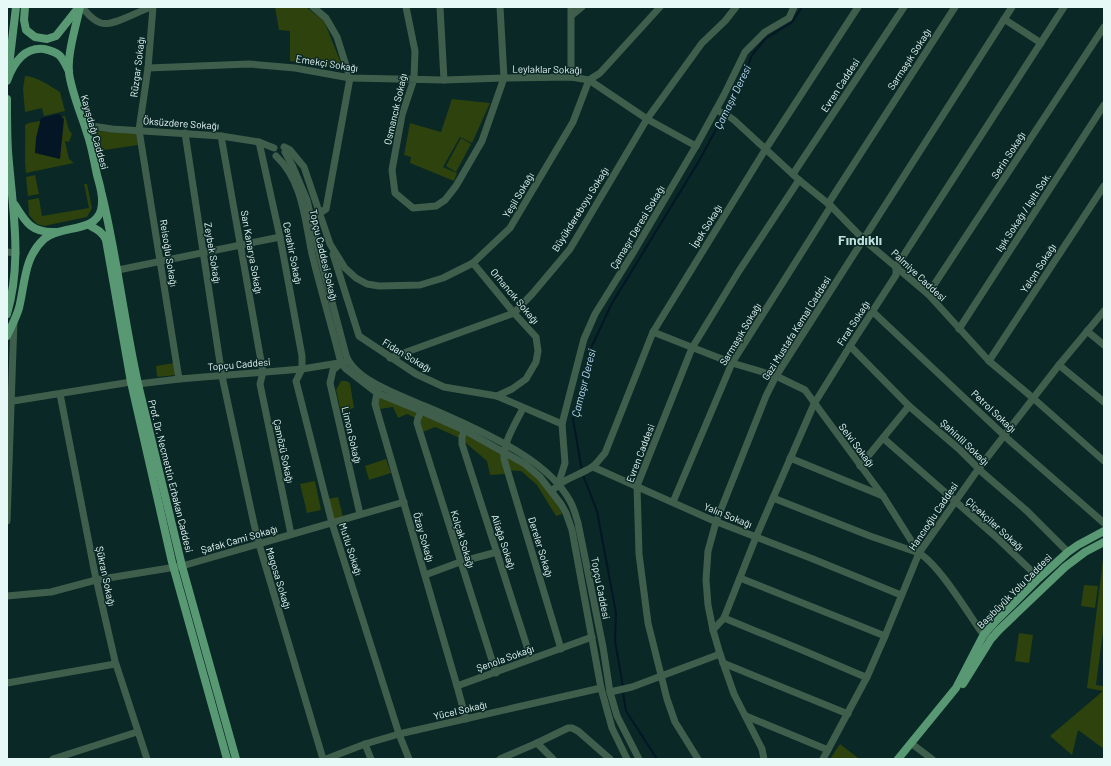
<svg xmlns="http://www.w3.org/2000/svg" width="1111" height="766" font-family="Barlow,sans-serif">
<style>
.green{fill:#2d420c}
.water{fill:#041626}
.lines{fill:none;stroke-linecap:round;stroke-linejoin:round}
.stream{stroke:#041626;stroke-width:2}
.minor{stroke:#405e4c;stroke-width:7}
.major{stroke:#589974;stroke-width:8}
.labels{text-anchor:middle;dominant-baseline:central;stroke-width:3;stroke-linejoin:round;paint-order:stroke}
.street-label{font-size:10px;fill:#e7f9f6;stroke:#092826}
.water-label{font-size:11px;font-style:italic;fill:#bdddfa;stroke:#092826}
.district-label{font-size:14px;font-weight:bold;fill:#bddfdb;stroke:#092826}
</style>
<rect width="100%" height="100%" fill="#092826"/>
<g class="green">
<polygon points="275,7 306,7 324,21 343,68 290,61 290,31 279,30"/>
<path d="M25 76C36 76 50 86 60 92L65 111 44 116 42 108 25 112 23 89Z"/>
<polygon points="452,99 490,103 472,143 460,137 443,167 457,173 454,181 410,163 411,157 404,155 410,123 441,132"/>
<path d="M65 116 69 130 72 134 69 142 65 141 69 159 74 163 26 173C24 157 26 141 25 125L29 123Z"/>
<polygon points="98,131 136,134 138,145 98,151 95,134"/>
<polygon points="461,138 471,144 456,172 446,166"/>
<polygon points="35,175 39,194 28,196 26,177"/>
<polygon points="84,184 87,184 92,208 87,217 44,226 37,224 29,215 28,200 39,198 42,216 89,208"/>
<polygon points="174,363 176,375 157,377 156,366"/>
<polygon points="341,381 346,381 350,383 354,408 341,412 336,390"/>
<polygon points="378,396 466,434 523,466 543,484 557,503 562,514 556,516 537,485 521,471 505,470 505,474 490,475 487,461 460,438 435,427 423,432 420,420 407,414 398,418 393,407 380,409 377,404"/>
<polygon points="386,459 391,473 369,480 365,466"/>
<polygon points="315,481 321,510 307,513 300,484"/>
<polygon points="338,497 343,517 333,519 328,499"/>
<polygon points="1104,552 1104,625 1096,685 1104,686 1104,749 1078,730 1072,755 1050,736 1103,691 1087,688"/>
<polygon points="1084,585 1098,586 1095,608 1081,606"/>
<polygon points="1019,633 1033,635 1029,663 1015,661"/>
<polygon points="840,744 858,758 857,759 830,759"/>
</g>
<polygon class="water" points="59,114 64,119 60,159 35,153 36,138 41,118"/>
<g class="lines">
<g class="stream">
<polyline points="582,471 573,419 591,348 611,305 699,161 742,81 752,55 765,39 792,22 802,7"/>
<polyline points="583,475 597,511 616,613 615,641 623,687"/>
<polyline points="623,692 626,711 657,759"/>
</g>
<g class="minor">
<path d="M82 7C87 13 92 20 101 23 112 27 139 11 151 7"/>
<polyline points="153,7 148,68 139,130 179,379"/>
<polyline points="313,7 326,18 337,37 350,78 326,209 323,211 319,211"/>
<polyline points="440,7 444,80"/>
<polyline points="500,7 504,78 571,77 589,80 647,119 696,146"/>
<polyline points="572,15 582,7"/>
<polyline points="1004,19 1041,43"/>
<polyline points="148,68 249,64 295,68 350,78 444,80 504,78 482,141 456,186 445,200 436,206 413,208 395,193 392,170 402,115 414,79 415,51 406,7"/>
<polyline points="571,77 571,7"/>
<polyline points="716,110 727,115 734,120 799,180 831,206 864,240 928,294 989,361 1033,398 1104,461"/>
<polyline points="86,129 92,126 112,129 221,136 259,142 274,148"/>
<polyline points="185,133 222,376 254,524 259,544 323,759"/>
<polyline points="221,136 263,372 260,384 291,534"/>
<polyline points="259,142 280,237 302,356 302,369 296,381 332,523 399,734 409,759"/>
<polyline points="284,147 290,150 304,167 330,244 345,268 356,278 367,284 379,286 420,285 443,278 473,263 510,228 573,122 589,80 600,73 660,7"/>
<path d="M285 152 293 167 307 200 319 253 346 355C354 380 400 395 422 405 435 410 448 416 461 422 499 440 549 463 570 501 574 508 576 516 578 523L603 647 610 692 617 716 639 759"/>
<path d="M276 156C303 181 305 221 312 254 321 291 332 327 341 363L346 369 377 393 421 411 464 430 525 464 540 477 561 504 566 513 572 530 601 688 612 728 627 759"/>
<polyline points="793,174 904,7"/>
<polyline points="828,204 955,7"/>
<polyline points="7,252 16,253"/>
<polyline points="333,254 359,336 416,374 444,387 497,396 562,424"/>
<polyline points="473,263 514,313 536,337 538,351 536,362 526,379 512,389 497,396"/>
<polyline points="118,270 280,237"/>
<polyline points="928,294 1104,27"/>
<polyline points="872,311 1009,440 1104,523"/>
<polyline points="959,329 1104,105"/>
<polyline points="1087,331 1104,345"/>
<path d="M653 332 732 363 776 376 805 390 883 496 919 553C939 565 966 610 980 630L988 637"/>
<polyline points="850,346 909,406 959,449 983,473 1027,511 1068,552"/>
<polyline points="390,358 514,313 533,293 570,249 647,119 702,43 725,21 736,7"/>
<polyline points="989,361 1104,186"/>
<polyline points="341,363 333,370 330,383 360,514"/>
<polyline points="1059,365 1104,402"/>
<polyline points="138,384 179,379 302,369 345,362"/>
<polyline points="379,389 377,393 375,404 457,686 466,719"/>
<polyline points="60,394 95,574 115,661 147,759"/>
<polyline points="7,402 131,382"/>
<polyline points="423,408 418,418 417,423 496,673"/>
<path d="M523 408C516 423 503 442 504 459L561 649"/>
<polyline points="466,427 462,437 462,444 531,659"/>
<polyline points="883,438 995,536 1039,578"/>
<polyline points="790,458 883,496"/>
<polyline points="860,466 909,406"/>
<polyline points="593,467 712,520 813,559 901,595"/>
<polyline points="558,485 565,463 562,424 584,339 595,314 633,253 696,146 724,95 745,52 765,32 789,18 794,7"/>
<path d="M555 488C565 478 580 475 592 467 597 464 601 457 605 453L653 332 765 150 858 7"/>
<polyline points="773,498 870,536 919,553"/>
<polyline points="673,502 732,363 831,206"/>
<polyline points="7,521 14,321"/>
<polyline points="425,575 460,562 497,552"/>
<polyline points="740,578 885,636"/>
<polyline points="7,596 51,592 96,580 182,566 404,502"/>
<polyline points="724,618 802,650 863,676 867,677"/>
<polyline points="713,630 724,618 756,537 814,404 850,346 896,275 896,267 1064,7"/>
<polyline points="723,663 848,714"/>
<polyline points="7,683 115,664"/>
<polyline points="457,686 592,637"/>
<polyline points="610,692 632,687 720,654"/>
<polyline points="746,716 828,750"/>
<polyline points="537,743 553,759"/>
<polyline points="365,744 371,759"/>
<polyline points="912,744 932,759"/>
<polyline points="53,759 137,732"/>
<polyline points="326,759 365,744 399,734 601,688"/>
<polyline points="500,759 537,743 568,728 572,728 578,731 610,759"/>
<polyline points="698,759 675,722 667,699 648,623 639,554 637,486 692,348 739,271 799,180"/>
<polyline points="764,759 762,749 734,694 720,654 713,630 708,605 706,580 708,551 716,522 766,396 776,376 1012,7"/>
<polyline points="823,759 867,677 885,636 919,553 979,468 1059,365 1104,311"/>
</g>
<g class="major">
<polyline points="25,7 24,20 26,30 35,37 47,39 56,36 79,7"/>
<polyline points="8,74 16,7"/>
<path d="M7 81C13 64 24 47 44 49 49 50 55 52 59 55 63 58 66 66 69 71"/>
<path d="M7 99C7 116 7 134 8 151 12 205 23 260 7 314"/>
<path d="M102 195C117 257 124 321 138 384L182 566 236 759"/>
<path d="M15 205C26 223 32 233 55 232"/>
<path d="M89 225C96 229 103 232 106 240L131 382 172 562 227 759"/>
<path d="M7 336C11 327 16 318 19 308 25 284 24 257 44 239 60 225 95 233 101 210 104 198 100 186 97 175 94 161 92 147 87 133 81 113 72 94 69 73 67 54 76 26 80 7"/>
<polyline points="963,684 991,639 999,630 1065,567 1085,552 1104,542"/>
<polyline points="898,759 956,688 984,634 995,622 1039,578 1068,552 1078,545 1104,531"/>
</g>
</g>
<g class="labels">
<g class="street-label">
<text transform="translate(909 59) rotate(-57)">Sarmaşık Sokağı</text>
<text transform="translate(327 63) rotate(9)">Emekçi Sokağı</text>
<text transform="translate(137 67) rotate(-83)">Rüzgar Sokağı</text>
<text transform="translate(547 69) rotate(1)">Leylaklar Sokağı</text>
<text transform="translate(840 85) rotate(-57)">Evren Caddesi</text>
<text transform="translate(395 109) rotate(-77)">Osmancık Sokağı</text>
<text transform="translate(181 123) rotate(4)">Öksüzdere Sokağı</text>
<text transform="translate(95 132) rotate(74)">Kayışdağı Caddesi</text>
<text transform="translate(1008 155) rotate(-57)">Serin Sokağı</text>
<text transform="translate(518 195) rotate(-59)">Yeşil Sokağı</text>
<text transform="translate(580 209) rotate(-58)">Büyükdereboyu Sokağı</text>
<text transform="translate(1023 212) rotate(-57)">Işık Sokağı / Işıltı Sok.</text>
<text transform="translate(706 226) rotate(-58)">İpek Sokağı</text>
<text transform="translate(637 227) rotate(-59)">Çamaşır Deresi Sokağı</text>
<text transform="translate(252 252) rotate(80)">Sarı Kanarya Sokağı</text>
<text transform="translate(169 253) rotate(81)">Reisoğlu Sokağı</text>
<text transform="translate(213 253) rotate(81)">Zeybek Sokağı</text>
<text transform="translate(293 253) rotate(79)">Cevahir Sokağı</text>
<text transform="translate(324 255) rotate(77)">Topçu Caddesi Sokağı</text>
<text transform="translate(1038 268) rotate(-57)">Yalçın Sokağı</text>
<text transform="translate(919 275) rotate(43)">Palmiye Caddesi</text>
<text transform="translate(515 296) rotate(50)">Orhancık Sokağı</text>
<text transform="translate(853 323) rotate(-57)">Fırat Sokağı</text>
<text transform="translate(796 328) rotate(-58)">Gazi Mustafa Kemal Caddesi</text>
<text transform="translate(740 334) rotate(-59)">Sarmaşık Sokağı</text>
<text transform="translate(407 355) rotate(31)">Fidan Sokağı</text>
<text transform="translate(239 364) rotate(-5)">Topçu Caddesi</text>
<text transform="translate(994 411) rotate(43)">Petrol Sokağı</text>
<text transform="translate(352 435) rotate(77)">Limon Sokağı</text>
<text transform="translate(965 442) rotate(43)">Şahinlil Sokağı</text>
<text transform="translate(857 445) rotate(53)">Selvi Sokağı</text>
<text transform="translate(284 451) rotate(78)">Çamözü Sokağı</text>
<text transform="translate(640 453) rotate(-69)">Evren Caddesi</text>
<text transform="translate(171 476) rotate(76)">Prof. Dr. Necmettin Erbakan Caddesi</text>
<text transform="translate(728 515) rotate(22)">Yalın Sokağı</text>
<text transform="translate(933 516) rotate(-56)">Hancıoğlu Caddesi</text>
<text transform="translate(995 524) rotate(42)">Çiçekçiler Sokağı</text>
<text transform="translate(424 537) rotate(74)">Özay Sokağı</text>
<text transform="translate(239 539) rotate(-16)">Şafak Cami Sokağı</text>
<text transform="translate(463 539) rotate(73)">Kolçak Sokağı</text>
<text transform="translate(504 542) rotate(72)">Aliağa Sokağı</text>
<text transform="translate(541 547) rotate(73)">Dereler Sokağı</text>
<text transform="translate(351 549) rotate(72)">Mutlu Sokağı</text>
<text transform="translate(106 576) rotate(78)">Şükran Sokağı</text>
<text transform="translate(279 578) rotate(73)">Magosa Sokağı</text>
<text transform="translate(601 588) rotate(79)">Topçu Caddesi</text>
<text transform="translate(1014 591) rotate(-45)">Başıbüyük Yolu Caddesi</text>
<text transform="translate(505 658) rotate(-20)">Şenola Sokağı</text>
<text transform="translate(460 710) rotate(-13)">Yücel Sokağı</text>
</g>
<g class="water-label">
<text transform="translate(732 97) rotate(-64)">Çamaşır Deresi</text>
<text transform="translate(583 383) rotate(-76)">Çamaşır Deresi</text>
</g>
<g class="district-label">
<text x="860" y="239">Fındıklı</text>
</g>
</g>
<rect width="1111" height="766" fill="none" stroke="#e7f9f6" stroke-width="16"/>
</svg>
